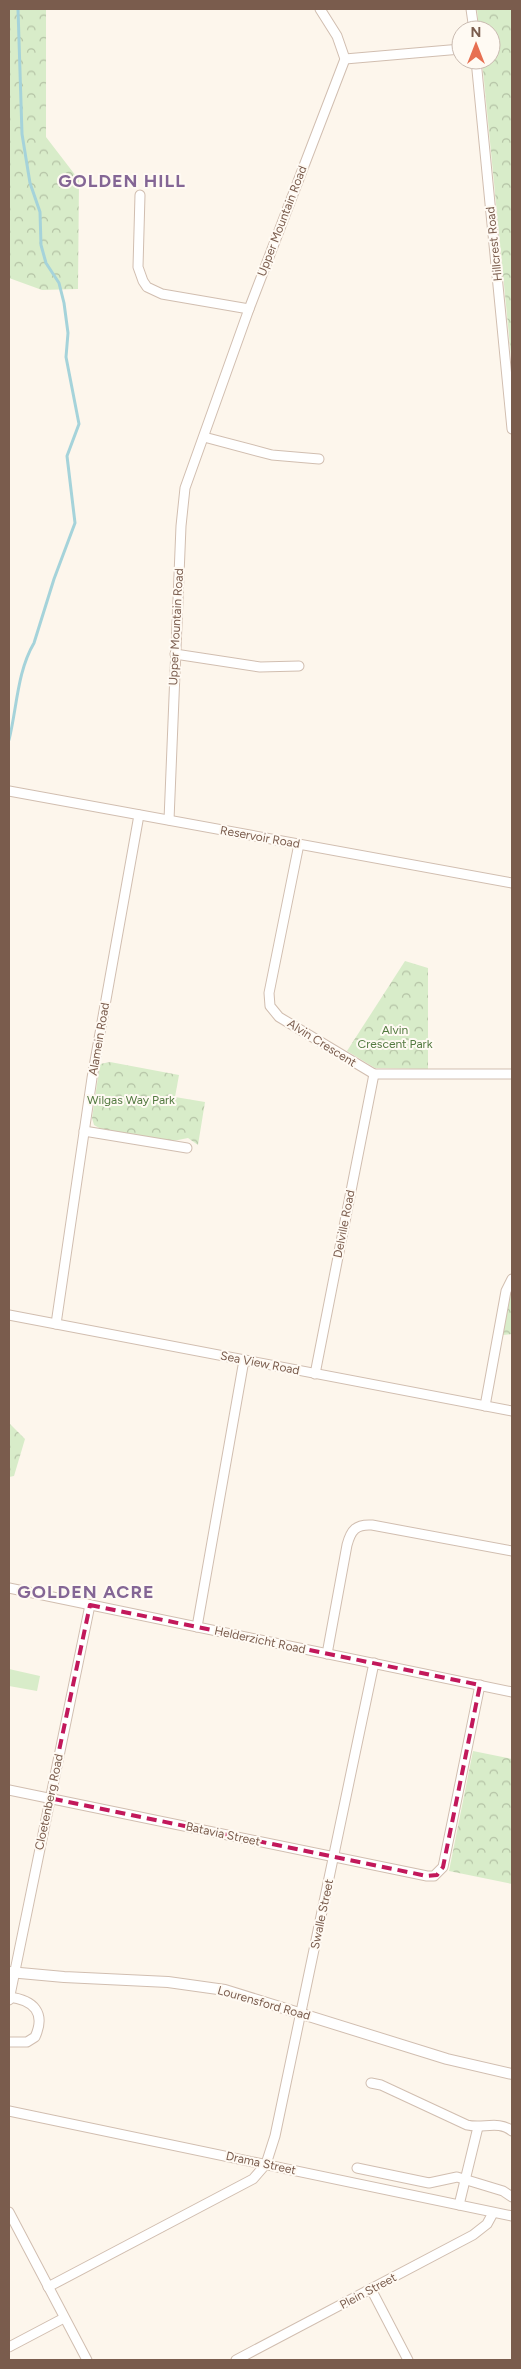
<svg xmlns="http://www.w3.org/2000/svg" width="521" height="2369" font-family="Figtree,sans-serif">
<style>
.park{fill:url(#park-crowns)}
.pitch{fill:#d8ecc9}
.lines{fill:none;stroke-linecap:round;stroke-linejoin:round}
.stream{stroke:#a5d3da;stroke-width:3}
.minor-casing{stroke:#d1beb0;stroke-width:11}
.tertiary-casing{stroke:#d1beb0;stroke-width:12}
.minor{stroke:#fff;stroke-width:9}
.tertiary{stroke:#fff;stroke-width:10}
.marked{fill:none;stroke:#c2185b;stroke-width:4;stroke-dasharray:10 6;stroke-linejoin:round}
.labels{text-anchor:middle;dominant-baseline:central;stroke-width:4;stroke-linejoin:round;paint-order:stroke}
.street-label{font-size:12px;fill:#7a5c4d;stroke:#fffaf3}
.park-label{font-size:12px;fill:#537a41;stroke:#fffaf3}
.district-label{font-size:18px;font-weight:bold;letter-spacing:1px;fill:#846695;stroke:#fffaf3}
</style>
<defs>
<pattern id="park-crowns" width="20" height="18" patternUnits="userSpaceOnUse" patternTransform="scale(1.25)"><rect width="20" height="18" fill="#d8ecc9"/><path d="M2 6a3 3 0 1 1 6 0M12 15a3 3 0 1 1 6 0" fill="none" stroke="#b4c2a5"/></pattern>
</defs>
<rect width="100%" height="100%" fill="#fdf6ec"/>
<g class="park">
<polygon points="9,9 46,9 46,137 79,180 78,289 42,290 9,278"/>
<polygon points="477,9 512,9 512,366 482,60 491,60 491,30 479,30"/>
<polygon points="405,961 428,968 428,1069 375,1068 347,1051"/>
<polygon points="110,1062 179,1075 175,1097 205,1102 198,1145 188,1138 173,1141 101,1129 94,1125 92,1118 100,1064"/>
<polygon points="512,1289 512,1334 503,1335 510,1294"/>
<polygon points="9,1423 25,1439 14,1476 9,1477"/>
<polygon points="473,1751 512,1759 512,1884 449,1871"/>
</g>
<polygon class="pitch" points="9,1669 40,1676 37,1691 9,1686"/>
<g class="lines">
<path class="stream" d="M9 740C17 708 17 672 34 643L54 579 75 523 67 456 79 424 66 357 68 333 64 303 59 283 46 263 41 245 40 212 30 183 22 134 18 9"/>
<g class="minor-casing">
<g id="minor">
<polyline points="471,9 474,30"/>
<polyline points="345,59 461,49"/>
<polyline points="476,60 512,429"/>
<polyline points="140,195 138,267 143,281 147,287 162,294 249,309"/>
<polyline points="204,437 272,455 319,459"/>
<polyline points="175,654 260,667 299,666"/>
<polyline points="9,791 512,883"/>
<polyline points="169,820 181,526 185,488 249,309 345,59 337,36 320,9"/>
<polyline points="299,844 269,993 270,1006 279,1017 374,1074 512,1074"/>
<polyline points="84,1131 187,1148"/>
<polyline points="9,1315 512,1411"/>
<polyline points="56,1324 92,1078 139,815"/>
<polyline points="315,1374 374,1074"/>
<polyline points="485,1406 506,1291 512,1279"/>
<polyline points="9,1588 512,1692"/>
<polyline points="197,1627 244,1360"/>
<path d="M327 1654 347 1545C351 1530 356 1524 372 1525L512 1551"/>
<polyline points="9,1790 427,1876 434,1876 443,1867 480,1685"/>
<polyline points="9,2000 90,1605"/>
<path d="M9 2042H27L35 2037C46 2013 34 2000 9 1997"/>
<path d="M371 2083 381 2085 467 2125C482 2129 499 2120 512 2131"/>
<polyline points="9,2111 512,2216"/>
<polyline points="357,2168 429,2183 457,2177 503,2191 512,2197"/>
<polyline points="459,2205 478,2127"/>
<polyline points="9,2212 87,2360"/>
<polyline points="48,2287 253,2179 266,2164 275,2136 374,1663"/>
<polyline points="371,2289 408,2360"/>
<polyline points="9,2347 64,2318"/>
<polyline points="236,2360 473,2235 487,2224 493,2213"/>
</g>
</g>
<g class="tertiary-casing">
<polyline id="tertiary" points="9,1972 64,1977 168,1982 225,1990 447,2059 512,2074"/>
</g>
<use href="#minor" class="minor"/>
<use href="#tertiary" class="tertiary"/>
</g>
<path class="marked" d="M90 1605 480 1685 443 1867 437 1875 427 1876 49 1798Z"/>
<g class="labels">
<g class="street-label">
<text transform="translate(282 221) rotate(-69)">Upper Mountain Road</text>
<text transform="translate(494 244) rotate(-96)">Hillcrest Road</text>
<text transform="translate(176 627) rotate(-87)">Upper Mountain Road</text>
<text transform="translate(260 837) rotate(10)">Reservoir Road</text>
<text transform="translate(99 1039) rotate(-80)">Alamein Road</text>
<text transform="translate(322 1043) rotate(32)">Alvin Crescent</text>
<text transform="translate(344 1224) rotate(-79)">Delville Road</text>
<text transform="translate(260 1363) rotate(11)">Sea View Road</text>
<text transform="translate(260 1640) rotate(12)">Helderzicht Road</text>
<text transform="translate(49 1802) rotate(-78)">Cloetenberg Road</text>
<text transform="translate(223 1834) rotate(12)">Batavia Street</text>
<text transform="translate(322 1914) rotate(-78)">Swalle Street</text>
<text transform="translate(264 2003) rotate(16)">Lourensford Road</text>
<text transform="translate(261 2163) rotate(12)">Drama Street</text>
<text transform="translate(368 2291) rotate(-28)">Plein Street</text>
</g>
<g class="park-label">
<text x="395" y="1030">Alvin<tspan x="395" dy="14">Crescent Park</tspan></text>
<text x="131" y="1100">Wilgas Way Park</text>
</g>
<g class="district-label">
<text x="122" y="181">GOLDEN HILL</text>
<text x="86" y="1592">GOLDEN ACRE</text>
</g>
</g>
<rect width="521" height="2369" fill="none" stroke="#7a5c4d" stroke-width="20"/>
<g transform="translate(476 45)"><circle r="24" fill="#fffaf3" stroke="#cabbb1"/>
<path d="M0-4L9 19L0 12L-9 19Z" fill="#e76f51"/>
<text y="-8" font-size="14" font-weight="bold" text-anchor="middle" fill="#7a5c4d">N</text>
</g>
</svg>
